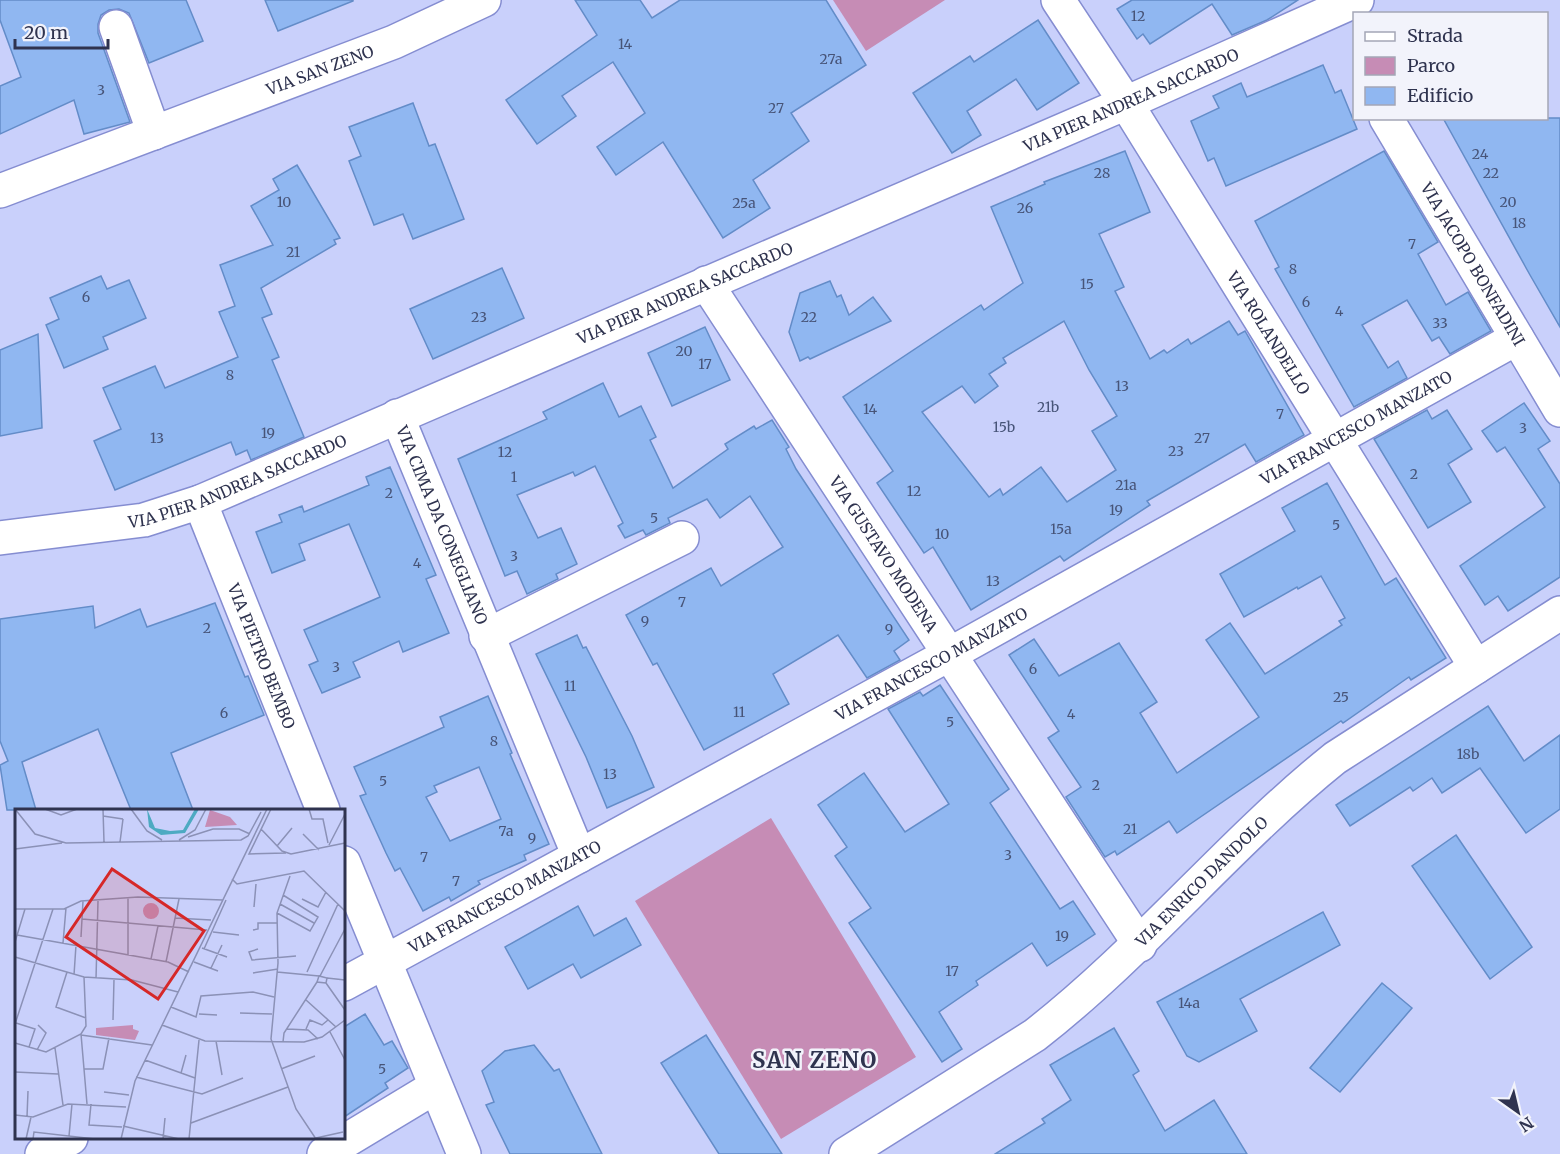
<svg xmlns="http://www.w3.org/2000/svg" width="1560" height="1154" font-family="Merriweather,serif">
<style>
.park{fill:#c68cb5}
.building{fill:#90b7f1;stroke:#638cc8;stroke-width:1.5;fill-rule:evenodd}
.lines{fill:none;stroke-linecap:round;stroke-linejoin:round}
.minor-casing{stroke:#858dd1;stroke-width:36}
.minor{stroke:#fff;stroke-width:33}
.labels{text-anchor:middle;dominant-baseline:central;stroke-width:5;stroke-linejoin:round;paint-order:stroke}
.number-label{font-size:14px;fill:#475478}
.street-label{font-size:16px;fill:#2f334f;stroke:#f2f3fb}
.district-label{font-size:22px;font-weight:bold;letter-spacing:1.5px;fill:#2f334f;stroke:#f2f3fb}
.inset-road{fill:none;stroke:#8b91b6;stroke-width:1.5}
.view{fill:#d62828;fill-opacity:0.15;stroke:#d62828;stroke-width:3}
.inset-edge{fill:none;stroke:#2f334f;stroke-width:3}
</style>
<rect width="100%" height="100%" fill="#c9d0fb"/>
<g class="park">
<polygon points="833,0 945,0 866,51"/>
<polygon points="771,818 916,1057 781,1139 635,901"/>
</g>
<g class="building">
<polygon points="0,0 186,0 203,41 149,63 129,13 119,9 109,10 101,15 98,24 98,33 130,122 84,134 74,100 0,134 0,86 21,77 0,20"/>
<polygon points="265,0 353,0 353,1 278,31"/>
<polygon points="575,0 640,0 652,18 680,0 826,0 866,65 791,113 809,141 753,180 770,208 723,238 663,142 616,175 597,147 645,113 613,62 562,96 576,116 537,144 506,100 597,35"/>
<polygon points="1132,0 1298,0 1267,20 1232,35 1212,4 1150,44 1143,34 1137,39 1117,9"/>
<polygon points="1038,20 1079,83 1037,110 1016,79 967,111 981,135 952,153 913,93 970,56 974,62"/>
<polygon points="1323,65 1335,93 1341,90 1357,129 1226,186 1214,158 1208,161 1191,121 1219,108 1213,96 1241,83 1247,97"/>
<polygon points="413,103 429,146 435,144 464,219 413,239 403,214 374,225 349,161 361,156 349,127"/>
<polygon points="1443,118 1560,118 1560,327 1530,275"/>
<path d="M1125 151 1150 212 1099 234 1124 287 1115 291 1150 359 1164 350 1167 353 1188 339 1191 344 1229 321 1238 335 1245 331 1304 435 1256 462 1245 444 1147 501 1150 505 1064 561 1060 556 971 610 933 547 924 553 877 483 893 471 843 397 981 305 984 310 1023 283 991 207 1045 184 1044 182ZM1064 321 1089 370 1117 416 1092 431 1116 470 1067 502 1041 467 1003 495 1000 489 989 497 922 412 962 386 975 403 998 386 989 374 1006 363 1003 358Z"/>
<polygon points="1384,151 1438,242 1418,254 1446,305 1468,292 1491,331 1450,354 1439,337 1432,341 1407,300 1362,325 1388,368 1398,361 1407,378 1354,407 1275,269 1279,267 1255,221"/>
<polygon points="297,165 340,238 334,240 336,244 261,288 272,314 262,318 279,357 272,360 304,437 251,460 247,450 236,455 231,442 115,490 94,441 121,429 103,388 155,366 165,388 238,357 219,312 235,306 220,265 273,245 251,206 279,190 273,179"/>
<polygon points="502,268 524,318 433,359 410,309"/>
<polygon points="101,276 107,289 129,280 146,318 103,337 108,349 64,368 46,325 59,319 50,298"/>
<polygon points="830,281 837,297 841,295 849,315 873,297 891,321 810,359 808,357 800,361 789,332 800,293"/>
<polygon points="705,327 730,380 672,406 648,353"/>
<polygon points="38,334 42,428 0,436 0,350"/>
<polygon points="603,383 619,417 641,406 656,437 650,440 673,488 728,449 725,444 754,426 756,429 772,420 789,447 786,449 796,469 909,640 894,651 900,660 867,678 838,635 773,674 789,704 704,750 657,663 653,665 626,615 711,568 721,586 783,547 750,496 720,518 707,499 668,518 670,523 646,535 643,530 625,538 618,526 623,523 595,466 575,476 573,472 517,495 538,538 561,528 577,564 556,574 558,579 527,594 517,571 505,576 458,459 547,419 543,412"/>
<polygon points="1524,403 1550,441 1538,449 1560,484 1560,577 1508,611 1498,596 1485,605 1460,566 1545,507 1505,447 1497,452 1482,431"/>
<polygon points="1427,410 1432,419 1447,410 1472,449 1448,464 1471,502 1428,528 1374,439"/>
<polygon points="390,467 436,575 426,579 449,633 403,652 399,641 353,662 360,677 322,693 309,665 318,661 304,630 380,597 349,524 299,544 305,560 272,573 256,532 282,522 279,515 302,506 304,512 369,485 366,477"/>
<polygon points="1327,483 1385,585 1396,578 1446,658 1411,680 1409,677 1343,723 1341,721 1177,833 1169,821 1117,855 1115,851 1105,857 1066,797 1081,787 1048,738 1059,731 1009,655 1034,639 1059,676 1119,643 1157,702 1140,713 1177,773 1259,717 1206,640 1230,623 1265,674 1342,625 1339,621 1345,618 1321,576 1298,589 1297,587 1244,617 1220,574 1295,531 1282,508"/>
<polygon points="215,603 245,677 248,676 264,715 171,753 193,810 131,810 98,729 22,762 36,810 7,810 0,765 8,761 0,741 0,619 93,606 95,628 140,609 147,627"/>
<polygon points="577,635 583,648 586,647 632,736 654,787 607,808 586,757 536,654"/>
<polygon points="940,685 1009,789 990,803 1060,909 1073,901 1095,934 1047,966 1032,943 976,981 978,985 939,1012 962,1049 942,1062 849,923 871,908 835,856 847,847 818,805 864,773 905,832 949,804 888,709 920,692 923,696"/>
<path d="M488 696 512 753 510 754 549 844 524 855 526 860 478 881 480 884 451 901 449 897 423 911 400 868 395 871 386 853 360 796 366 794 354 767 444 727 440 717ZM479 767 501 819 450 841 426 797 437 792 434 786Z"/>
<polygon points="1488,706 1524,761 1560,735 1560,809 1526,833 1480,768 1442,793 1432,778 1413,791 1410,787 1350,826 1336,805"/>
<polygon points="1456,835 1532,947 1490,979 1412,866"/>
<polygon points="578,906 594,936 626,918 641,945 581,978 573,964 528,989 505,947"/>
<polygon points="1323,912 1340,945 1240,999 1257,1031 1199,1062 1187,1056 1157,1002"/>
<polygon points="1382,983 1412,1008 1340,1092 1310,1068"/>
<polygon points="365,1014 384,1045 392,1041 408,1068 385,1083 388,1088 344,1117 344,1027"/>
<polygon points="1114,1028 1139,1071 1133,1075 1165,1131 1214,1100 1247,1154 995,1154 1045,1123 1042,1119 1071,1100 1050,1065"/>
<polygon points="706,1035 758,1117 782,1154 719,1154 661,1063"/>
<polygon points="534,1045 554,1071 559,1069 602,1154 510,1154 486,1105 494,1102 482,1071 505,1051"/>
</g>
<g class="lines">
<g class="minor-casing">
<g id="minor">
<path id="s1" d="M1058 0 1126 103 1476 667"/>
<polyline points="116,27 154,133"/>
<path id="s2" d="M1386 118 1560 410"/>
<path id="s3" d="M0 191 394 42 484 0"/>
<path id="s4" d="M706 283 1140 945"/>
<path id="s5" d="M397 416 579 856"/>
<path id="s6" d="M200 502 323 810"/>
<path id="s7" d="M0 538 144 520 200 502 1126 103 1357 0"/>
<polyline points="486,636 682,538"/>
<polyline points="344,863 464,1154"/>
<path id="s8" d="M344 984 950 654 1517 338"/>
<polyline points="42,1154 71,1138"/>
<polyline points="324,1154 435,1087"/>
<path id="s9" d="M846 1154 1035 1035C1143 951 1229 843 1335 758L1560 613"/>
</g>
</g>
<use href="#minor" class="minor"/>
</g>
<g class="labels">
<g class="number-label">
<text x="1138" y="16">12</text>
<text x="625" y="44">14</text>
<text x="831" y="59">27a</text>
<text x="101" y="90">3</text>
<text x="776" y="108">27</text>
<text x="1480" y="154">24</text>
<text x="1102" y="173">28</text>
<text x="1491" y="173">22</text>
<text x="284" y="202">10</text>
<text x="1508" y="202">20</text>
<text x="744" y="203">25a</text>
<text x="1025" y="208">26</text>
<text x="1519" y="223">18</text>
<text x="1412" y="244">7</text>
<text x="293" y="252">21</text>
<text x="1293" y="269">8</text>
<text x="1087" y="284">15</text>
<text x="86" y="297">6</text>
<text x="1306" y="302">6</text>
<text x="1339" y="311">4</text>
<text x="479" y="317">23</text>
<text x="809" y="317">22</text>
<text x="1440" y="323">33</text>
<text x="684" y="351">20</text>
<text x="705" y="364">17</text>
<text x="230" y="375">8</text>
<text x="1122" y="386">13</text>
<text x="1048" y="407">21b</text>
<text x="870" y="409">14</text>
<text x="1280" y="414">7</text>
<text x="1004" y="427">15b</text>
<text x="1523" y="428">3</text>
<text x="268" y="433">19</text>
<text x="157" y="438">13</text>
<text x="1202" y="438">27</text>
<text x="1176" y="451">23</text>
<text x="505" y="452">12</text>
<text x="1414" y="474">2</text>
<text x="514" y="477">1</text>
<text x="1126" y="485">21a</text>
<text x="914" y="491">12</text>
<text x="389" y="493">2</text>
<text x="1116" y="510">19</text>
<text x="654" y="518">5</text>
<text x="1336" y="525">5</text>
<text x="1061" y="529">15a</text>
<text x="942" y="534">10</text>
<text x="514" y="556">3</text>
<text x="417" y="563">4</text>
<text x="993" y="581">13</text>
<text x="682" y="602">7</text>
<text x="645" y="621">9</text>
<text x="207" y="628">2</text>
<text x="889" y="629">9</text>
<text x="336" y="667">3</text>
<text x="1033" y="669">6</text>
<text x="570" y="686">11</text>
<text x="1341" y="697">25</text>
<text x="739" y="712">11</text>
<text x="224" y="713">6</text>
<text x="1071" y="714">4</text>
<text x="950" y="722">5</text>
<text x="494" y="741">8</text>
<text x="1468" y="754">18b</text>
<text x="610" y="774">13</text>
<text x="383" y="781">5</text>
<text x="1096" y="785">2</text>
<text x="1130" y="829">21</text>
<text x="506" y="831">7a</text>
<text x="532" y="838">9</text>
<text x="1008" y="855">3</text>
<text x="424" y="857">7</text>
<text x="456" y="881">7</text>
<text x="1062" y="936">19</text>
<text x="952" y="971">17</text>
<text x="1189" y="1003">14a</text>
<text x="382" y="1069">5</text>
</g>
<g class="street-label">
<text stroke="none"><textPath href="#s3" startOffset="342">VIA SAN ZENO</textPath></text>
<text stroke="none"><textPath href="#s7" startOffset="1218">VIA PIER ANDREA SACCARDO</textPath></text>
<text stroke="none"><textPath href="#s2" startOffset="170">VIA JACOPO BONFADINI</textPath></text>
<text stroke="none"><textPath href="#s7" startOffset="732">VIA PIER ANDREA SACCARDO</textPath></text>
<text stroke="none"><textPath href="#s1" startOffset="394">VIA ROLANDELLO</textPath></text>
<text stroke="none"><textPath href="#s8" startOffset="1155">VIA FRANCESCO MANZATO</textPath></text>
<text stroke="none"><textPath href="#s7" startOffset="246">VIA PIER ANDREA SACCARDO</textPath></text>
<text stroke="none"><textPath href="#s5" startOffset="118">VIA CIMA DA CONEGLIANO</textPath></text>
<text stroke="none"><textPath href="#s4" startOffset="324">VIA GUSTAVO MODENA</textPath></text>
<text stroke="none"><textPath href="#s6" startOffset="166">VIA PIETRO BEMBO</textPath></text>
<text stroke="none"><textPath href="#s8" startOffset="669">VIA FRANCESCO MANZATO</textPath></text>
<text stroke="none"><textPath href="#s9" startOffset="450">VIA ENRICO DANDOLO</textPath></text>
<text stroke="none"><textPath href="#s8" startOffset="183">VIA FRANCESCO MANZATO</textPath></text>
</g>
<g class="district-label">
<text x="815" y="1060">SAN ZENO</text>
</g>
</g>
<g transform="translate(15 809)">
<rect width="330" height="330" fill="#c9d0fb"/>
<path d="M195 1 215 8 222 16 190 18ZM128 102a8 8 0 1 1 16 0a8 8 0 1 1-16 0ZM118 216V220L124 222 120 231 81 226V219Z" fill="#c68cb5"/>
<path d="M132 0 140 19 155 22 168 21 180 0H184L170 24 146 26 134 18Z" fill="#4daac2"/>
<path class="inset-road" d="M0 0 20 25 51 34 226 31 233 27 246 3M30 0 46 6 62 0M88 0 89 33M116 0 132 22 147 31M256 0 234 45 271 44M294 0 297 10H308L313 34M88 7 108 10M246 20 267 42 276 45 330 34M288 25 304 41M173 28 198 20H224L235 25M164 31 180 21 191 0M105 33 108 10M314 36 330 5M262 37 277 19M0 40 47 34M275 67 262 104 263 154 256 230 281 300 301 330M217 70 222 75 289 62 330 102M287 90 303 98 311 83M265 95 299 114M239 98 241 75M0 100H49L66 92 123 88 208 91M262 104 295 122 303 108 268 86M160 109 196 111M67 110 192 121M238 121 243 120V114H262M198 123 224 126M2 126 153 153 174 163M66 128 68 92M0 133 10 100M48 134 51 99M187 139 212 148M189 140 211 91M243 140 234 143 237 151 281 147M113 146V89M0 148 69 168 117 171 163 183M136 150 143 117M151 153 164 90M179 153 203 162M196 159 207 136M52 163 41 198 71 209M262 163 304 167M292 163 323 95M238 164 263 160M59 166 61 136M305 167 330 120M312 169 330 171M81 170 83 92M311 174 302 173 304 167 312 169 311 174 330 201M291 191 321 218M156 198 181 208 186 187 238 183 259 188M225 204 257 205M184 205 202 206M98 211 99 170M1 214 20 220 14 238M0 215 38 100M147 216 190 232 289 233 307 228 330 211M272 220 293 221 303 230M291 220 295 211 307 216 313 211M315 223 330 251M66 225 72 295M66 226 137 236M201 232 207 266M268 233 269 224 302 173M0 234 31 243 66 225 71 217 69 168M40 239 48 296M22 241 31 224 23 216M130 251 180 269M69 260H88L94 229M266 260 300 247M0 263 43 265M166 264 171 246M121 268 187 285 228 269M89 283 114 286M76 295 74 316 107 318M0 306 18 308 53 295 111 298M12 308 13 282M176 314 273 278M108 317 164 330M54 327 57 295M301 329 328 323M11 330 16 308M18 330 19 323 80 330M106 330 120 272 252 0M148 330 150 309M174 330 184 231"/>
<path class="view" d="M97 60 189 122 143 190 51 128Z"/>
<rect width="330" height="330" class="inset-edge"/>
</g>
<rect x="1353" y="12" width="195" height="108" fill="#f2f3fb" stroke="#a4a6b6" stroke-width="1.5"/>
<rect x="1365" y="32" width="30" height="9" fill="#ffffff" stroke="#a4a6b6" stroke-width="1.5"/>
<text x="1407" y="42" font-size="18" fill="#2f334f">Strada</text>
<rect x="1365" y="57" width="30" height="18" fill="#c68cb5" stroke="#a4a6b6" stroke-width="1.5"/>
<text x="1407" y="72" font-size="18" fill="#2f334f">Parco</text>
<rect x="1365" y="87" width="30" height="18" fill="#90b7f1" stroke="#a4a6b6" stroke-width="1.5"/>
<text x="1407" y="102" font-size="18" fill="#2f334f">Edificio</text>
<g transform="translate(1518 1112) rotate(146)" stroke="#f2f3fb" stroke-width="4.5" paint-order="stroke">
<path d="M0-4.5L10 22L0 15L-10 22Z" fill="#2f334f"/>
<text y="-9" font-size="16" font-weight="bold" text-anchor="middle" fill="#2f334f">N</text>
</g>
<path d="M15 39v9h93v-9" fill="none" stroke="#2f334f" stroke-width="3"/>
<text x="24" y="39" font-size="18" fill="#2f334f" stroke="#f2f3fb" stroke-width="4.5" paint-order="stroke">20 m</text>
</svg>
